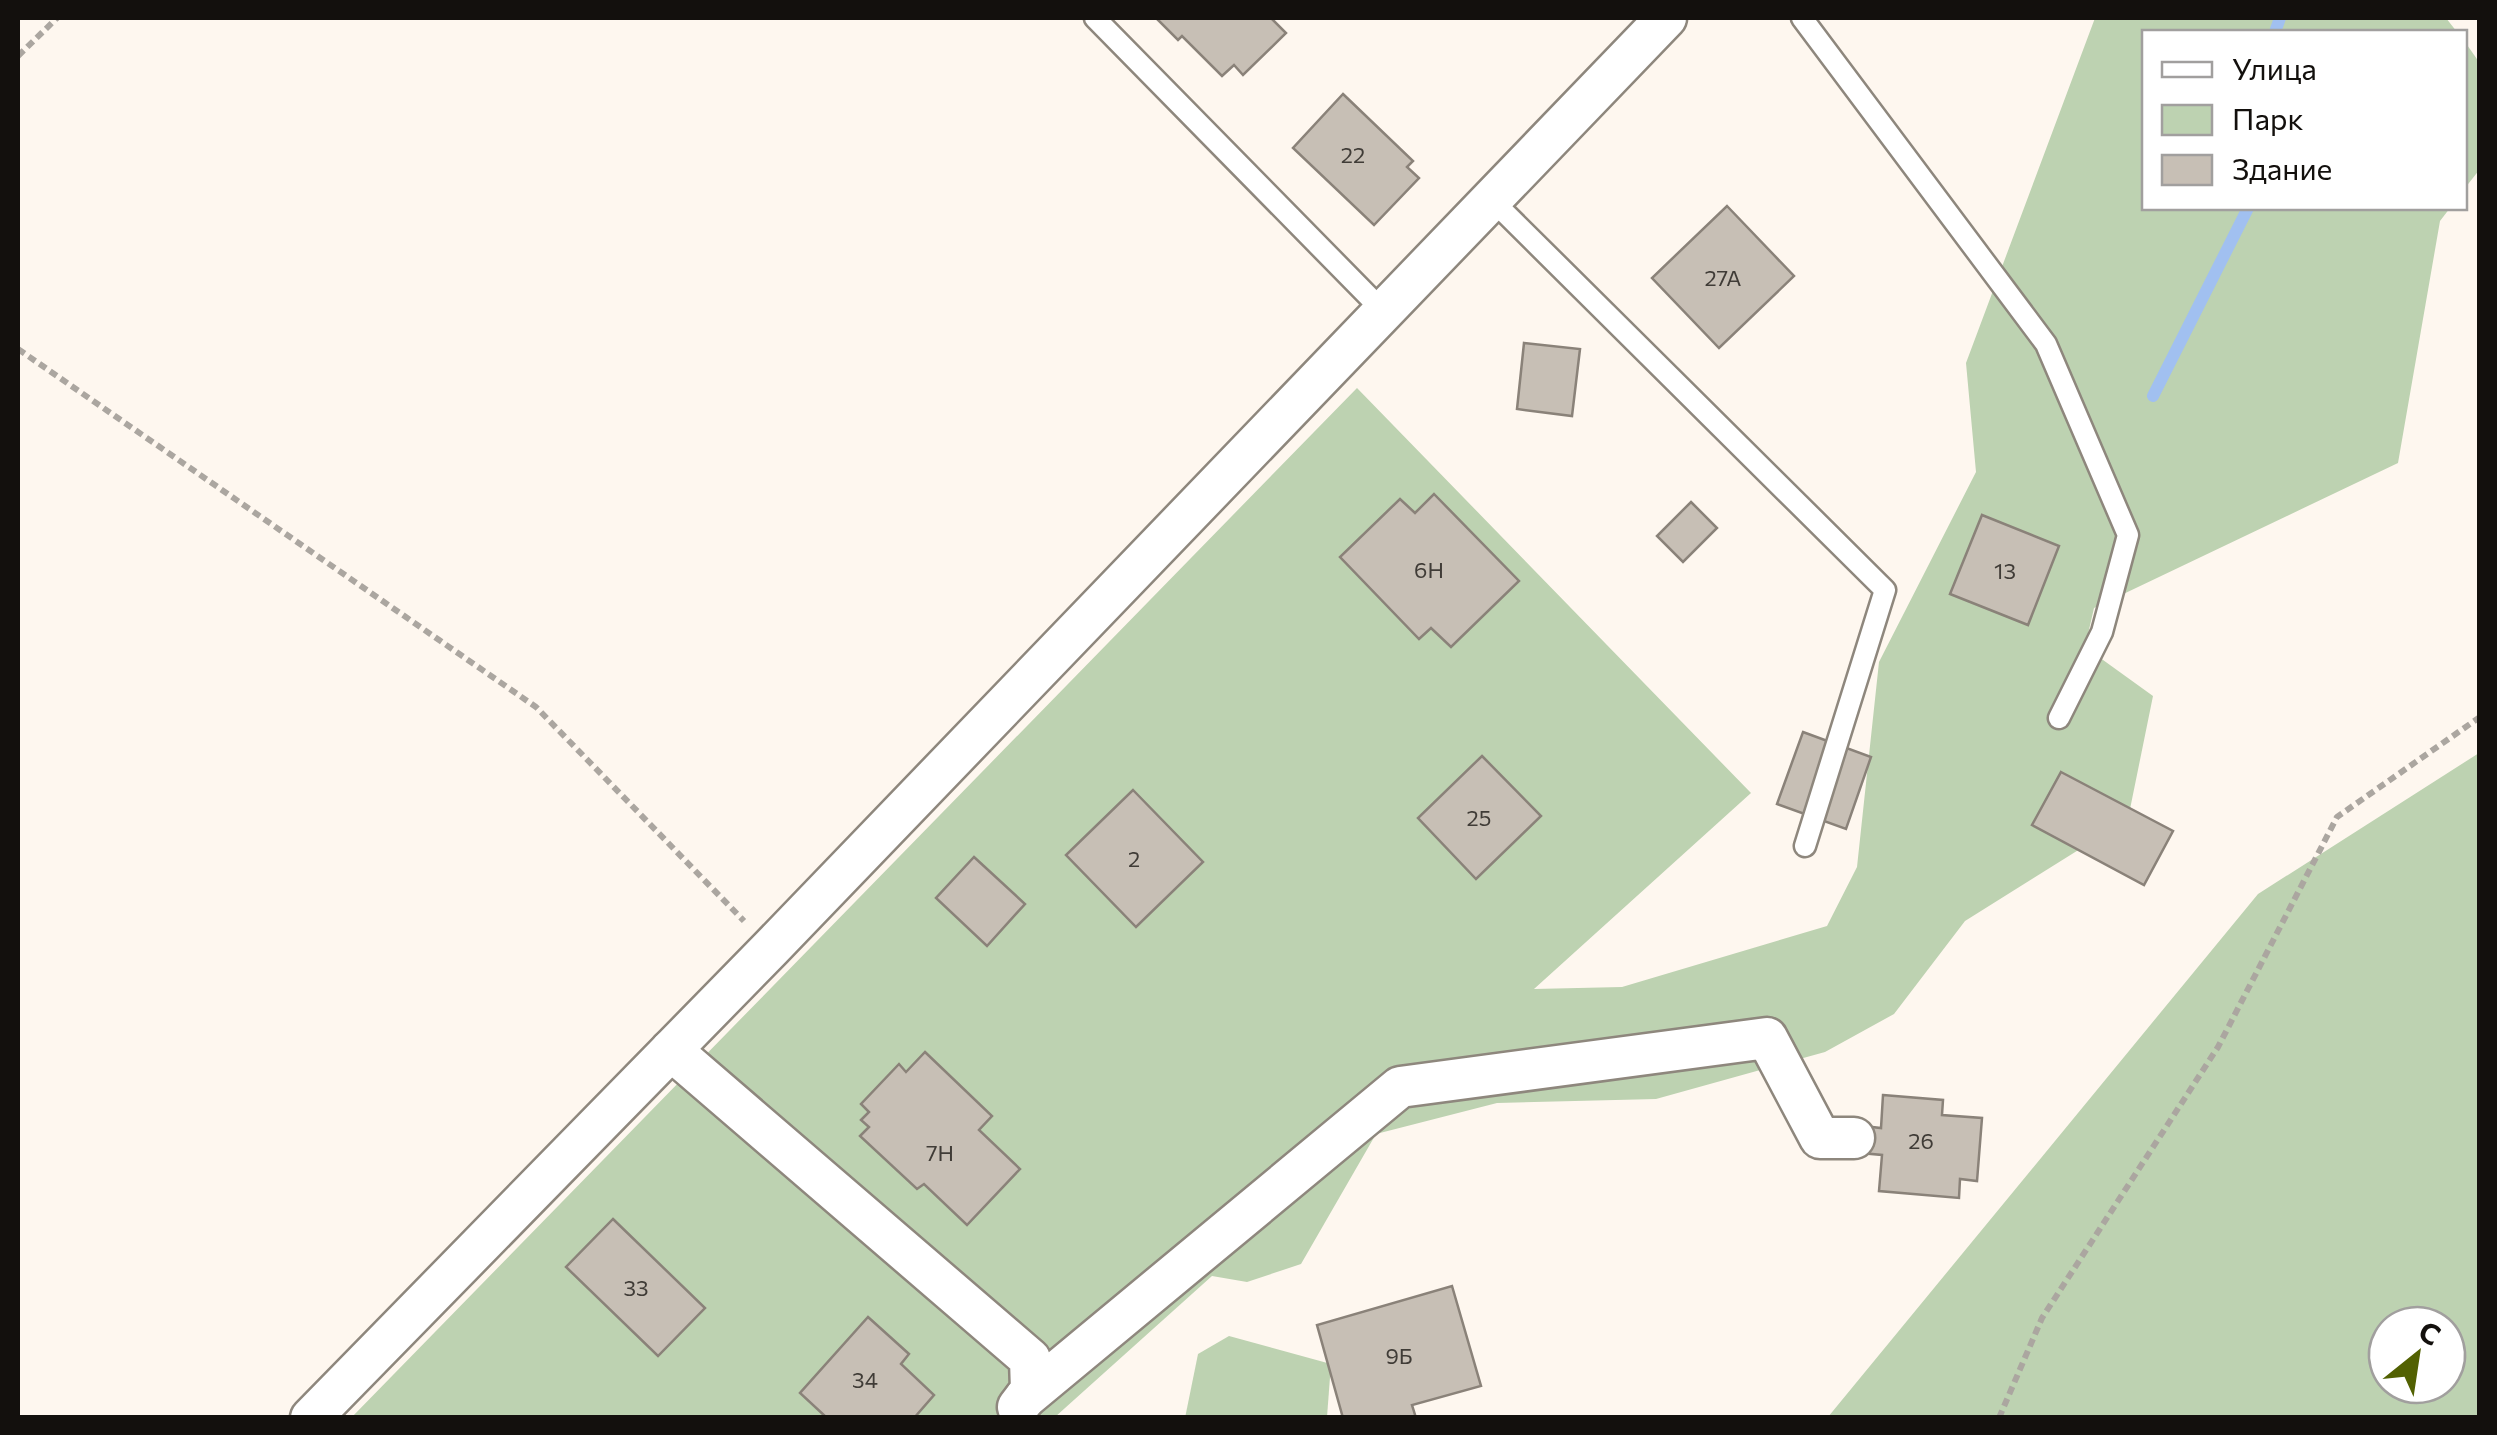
<svg xmlns="http://www.w3.org/2000/svg" width="2497" height="1435" font-family="Commissioner,sans-serif">
<style>
.green{fill:#bdd2b1;fill-rule:evenodd}
.lines{fill:none;stroke-linecap:round;stroke-linejoin:round}
.stream{stroke:#a1c0f0;stroke-width:12}
.building{fill:#c7bfb5;stroke:#8a8279;stroke-width:2.5}
.service-casing{stroke:#8e877d;stroke-width:25}
.minor-casing{stroke:#8e877d;stroke-width:45}
.path{stroke:#aba6a0;stroke-width:6;stroke-dasharray:8 5;stroke-linecap:butt}
.service{stroke:#fff;stroke-width:20}
.minor{stroke:#fff;stroke-width:40}
.labels{text-anchor:middle;dominant-baseline:central;stroke-width:8;stroke-linejoin:round;paint-order:stroke}
.number-label{font-size:22px;fill:#403c37}
</style>
<rect width="100%" height="100%" fill="#fef7ef"/>
<g class="green">
<polygon points="2095,18 2446,18 2457,32 2144,32 2144,208 2450,208 2440,221 2398,463 2094,608 2085,647 2153,696 2128,819 1965,921 1894,1014 1825,1052 1656,1099 1497,1103 1376,1134 1301,1264 1247,1282 1212,1276 1055,1417 351,1418 1357,388 1751,793 1534,989 1622,987 1827,926 1857,867 1879,662 1976,472 1966,363"/>
<polygon points="2465,42 2479,62 2480,169 2465,188"/>
<path d="M2479 753V1417H1828L2258 894ZM2447 1325V1385H2387V1325Z"/>
<polygon points="1229,1336 1331,1364 1327,1417 1185,1418 1198,1354"/>
</g>
<g class="lines">
<g class="stream">
<polyline points="2275,32 2280,18"/>
<polyline points="2153,396 2248,208"/>
</g>
</g>
<g class="building">
<polygon points="1156,18 1271,18 1286,33 1243,75 1234,65 1222,76 1182,36 1178,40"/>
<polygon points="1343,94 1413,161 1407,167 1419,178 1374,225 1293,148"/>
<polygon points="1727,206 1794,276 1719,348 1652,278"/>
<polygon points="1524,343 1580,349 1572,416 1517,409"/>
<polygon points="1434,494 1519,581 1451,647 1431,628 1419,639 1340,557 1400,499 1415,513"/>
<polygon points="1691,502 1717,528 1683,562 1657,536"/>
<polygon points="1982,515 2059,546 2028,625 1950,594"/>
<polygon points="1803,732 1871,757 1846,829 1777,804"/>
<polygon points="1482,756 1541,816 1476,879 1418,818"/>
<polygon points="2061,772 2173,831 2144,885 2032,825"/>
<polygon points="1133,790 1203,862 1136,927 1066,855"/>
<polygon points="974,857 1025,904 987,946 936,898"/>
<polygon points="925,1052 992,1116 979,1130 1020,1169 967,1225 924,1184 917,1189 860,1136 869,1127 861,1120 869,1112 861,1104 899,1064 906,1072"/>
<polygon points="1883,1095 1943,1100 1942,1115 1982,1118 1977,1181 1960,1179 1959,1198 1879,1191 1882,1155 1861,1153 1863,1126 1881,1128"/>
<polygon points="613,1219 705,1308 658,1356 566,1267"/>
<polygon points="1452,1286 1481,1386 1412,1405 1416,1418 1343,1418 1317,1325"/>
<polygon points="868,1317 909,1354 901,1364 934,1395 914,1418 827,1418 800,1393"/>
</g>
<g class="lines">
<g class="service-casing">
<g id="service">
<polyline points="1095,18 1383,311"/>
<polyline points="1802,18 2046,344 2128,535 2102,632 2059,718"/>
<polyline points="1491,199 1885,590 1805,846"/>
</g>
</g>
<g class="minor-casing">
<g id="minor">
<polyline points="671,1050 1030,1359 1031,1390 1018,1407"/>
<polyline points="1025,1398 1400,1087 1767,1038 1820,1138 1854,1138"/>
<polyline points="311,1418 771,948 1666,18"/>
</g>
</g>
<g class="path">
<polyline points="18,56 57,18"/>
<polyline points="18,349 536,707 744,921"/>
<polyline points="1999,1418 2042,1318 2218,1047 2337,817 2480,717"/>
</g>
<use href="#service" class="service"/>
<use href="#minor" class="minor"/>
</g>
<g class="labels">
<g class="number-label">
<text x="1353" y="154">22</text>
<text x="1723" y="277">27А</text>
<text x="1429" y="569">6Н</text>
<text x="2005" y="570">13</text>
<text x="1479" y="817">25</text>
<text x="1134" y="858">2</text>
<text x="1921" y="1140">26</text>
<text x="940" y="1152">7Н</text>
<text x="636" y="1287">33</text>
<text x="1399" y="1355">9Б</text>
<text x="865" y="1379">34</text>
</g>
</g>
<rect width="2497" height="1435" fill="none" stroke="#13100d" stroke-width="40"/>
<rect x="2142" y="30" width="325" height="180" fill="#ffffff" stroke="#a19f9e" stroke-width="2.5"/>
<rect x="2162" y="62" width="50" height="15" fill="#ffffff" stroke="#a19f9e" stroke-width="2.5"/>
<text x="2232" y="80" font-size="30" fill="#13100d">Улица</text>
<rect x="2162" y="105" width="50" height="30" fill="#bdd2b1" stroke="#a19f9e" stroke-width="2.5"/>
<text x="2232" y="130" font-size="30" fill="#13100d">Парк</text>
<rect x="2162" y="155" width="50" height="30" fill="#c7bfb5" stroke="#a19f9e" stroke-width="2.5"/>
<text x="2232" y="180" font-size="30" fill="#13100d">Здание</text>
<g transform="translate(2417 1355) rotate(30)"><circle r="48" fill="#ffffff" stroke="#a19f9e" stroke-width="2.5"/>
<path d="M0-8L18 38L0 25L-18 38Z" fill="#526102"/>
<text y="-15" font-size="28" font-weight="bold" text-anchor="middle" fill="#13100d">С</text>
</g>
</svg>
